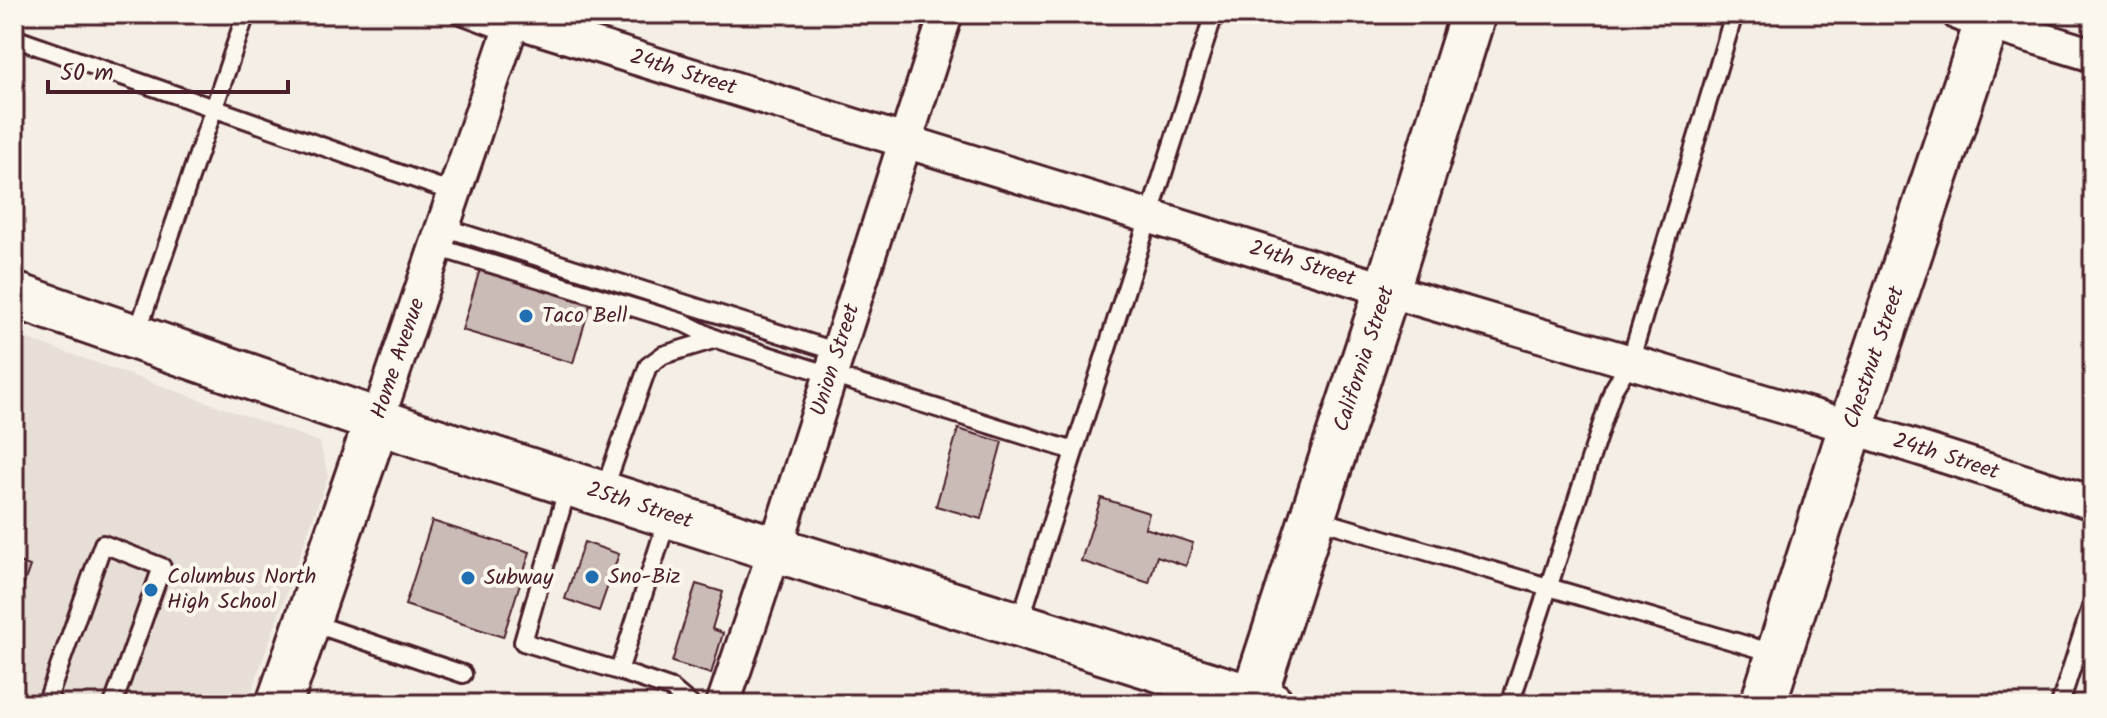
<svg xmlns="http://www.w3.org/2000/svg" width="2107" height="718" font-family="Kalam,sans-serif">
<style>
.built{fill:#e7dfd6}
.building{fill:#cabbb6;stroke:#4a1f2b;stroke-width:2}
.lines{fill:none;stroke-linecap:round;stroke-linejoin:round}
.lane-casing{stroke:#4a1f2b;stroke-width:22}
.street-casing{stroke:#4a1f2b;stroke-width:38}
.secondary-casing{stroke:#4a1f2b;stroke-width:50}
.lane{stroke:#fbf7ec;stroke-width:16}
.street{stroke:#fbf7ec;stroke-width:32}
.secondary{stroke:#fbf7ec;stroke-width:44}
.poi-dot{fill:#1f6fb2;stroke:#fbf7ec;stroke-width:3}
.labels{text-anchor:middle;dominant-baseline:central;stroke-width:8;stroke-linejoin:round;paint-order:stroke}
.street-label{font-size:22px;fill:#4a1f2b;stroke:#fbf7ec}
.poi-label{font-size:22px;fill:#4a1f2b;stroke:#fbf7ec;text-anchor:start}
</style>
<rect width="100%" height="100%" fill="#f4eee4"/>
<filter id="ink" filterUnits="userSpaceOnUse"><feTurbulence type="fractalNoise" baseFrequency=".0125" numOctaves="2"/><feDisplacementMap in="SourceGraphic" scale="16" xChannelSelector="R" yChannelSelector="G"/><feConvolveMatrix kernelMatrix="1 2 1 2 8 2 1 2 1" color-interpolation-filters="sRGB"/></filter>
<g filter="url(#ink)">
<polygon class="built" points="14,334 320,442 328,476 247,704 14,704"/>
<g class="building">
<polygon points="480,269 591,302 573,363 462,330"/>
<polygon points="958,429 1002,442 981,519 936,506"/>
<polygon points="1101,498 1149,513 1145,528 1193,543 1186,566 1157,556 1149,583 1081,561"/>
<polygon points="432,521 530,552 503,637 405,605"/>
<polygon points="584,542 619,554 599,611 565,599"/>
<polygon points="14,560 30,566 14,613"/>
<polygon points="696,584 723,592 712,629 723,633 711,674 672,662"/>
</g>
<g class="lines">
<g class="lane-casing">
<g id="lane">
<polyline points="458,14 509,33"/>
<polyline points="14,38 455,193"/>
<polyline points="443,227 838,352"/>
<polyline points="436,247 684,323 716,339"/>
<polyline points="136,336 246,14"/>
<polyline points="569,483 523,642 619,671 668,517"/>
<polyline points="603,493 648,366 663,355 716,339 1074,451"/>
<polyline points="1316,519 1777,654"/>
<polyline points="309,622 463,674"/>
<polyline points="1019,624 1214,14"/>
<polyline points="619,671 672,689 690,704"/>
<polyline points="46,704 103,544 162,567 113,704"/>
<polyline points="1510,704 1613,390 1630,362 1734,14"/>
<polyline points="2060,704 2093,601"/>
</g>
</g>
<g class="street-casing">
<g id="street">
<polyline points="1959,14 2093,55"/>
<path id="s1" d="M513 20 1387 290 1851 427 2093 503"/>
<path id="s2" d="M377 421 515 14"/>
<path id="s3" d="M723 704 775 549 946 14"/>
</g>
</g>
<g class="secondary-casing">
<g id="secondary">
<path id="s4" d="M14 295 421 436 775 549 1271 704"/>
<path id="s5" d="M1253 699 1387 290 1473 14"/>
<polyline points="279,704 377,421"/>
<path id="s6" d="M1763 704 1851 427 1990 14"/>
</g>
</g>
<use href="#lane" class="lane"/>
<use href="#street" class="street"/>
<use href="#secondary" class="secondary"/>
</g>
</g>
<g class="poi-dot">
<circle cx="526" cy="316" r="8"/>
<circle cx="592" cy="577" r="8"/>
<circle cx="468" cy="578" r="8"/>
<circle cx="151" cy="590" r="8"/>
</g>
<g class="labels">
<g class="street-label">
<text stroke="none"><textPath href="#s1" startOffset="178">24th Street</textPath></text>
<text stroke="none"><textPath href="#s1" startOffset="826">24th Street</textPath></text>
<text stroke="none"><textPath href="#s6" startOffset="364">Chestnut Street</textPath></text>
<text stroke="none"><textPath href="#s2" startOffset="66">Home Avenue</textPath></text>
<text stroke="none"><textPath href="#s3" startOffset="362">Union Street</textPath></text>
<text stroke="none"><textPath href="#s5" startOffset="358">California Street</textPath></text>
<text stroke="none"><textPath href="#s1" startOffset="1498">24th Street</textPath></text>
<text stroke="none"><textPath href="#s4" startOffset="660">25th Street</textPath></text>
</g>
<g class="poi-label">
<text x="542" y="316">Taco Bell</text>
<text x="167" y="577">Columbus North<tspan x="167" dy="25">High School</tspan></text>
<text x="608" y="577">Sno-Biz</text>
<text x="484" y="578">Subway</text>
</g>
</g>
<rect width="2107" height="718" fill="none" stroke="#fbf7ec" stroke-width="48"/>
<rect x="24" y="24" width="2059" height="670" fill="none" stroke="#4a1f2b" stroke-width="3" filter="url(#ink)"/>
<path d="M48 80v12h240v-12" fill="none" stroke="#4a1f2b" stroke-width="4"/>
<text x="60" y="80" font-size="24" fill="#4a1f2b" stroke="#fbf7ec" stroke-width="6" paint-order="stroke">50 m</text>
</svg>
